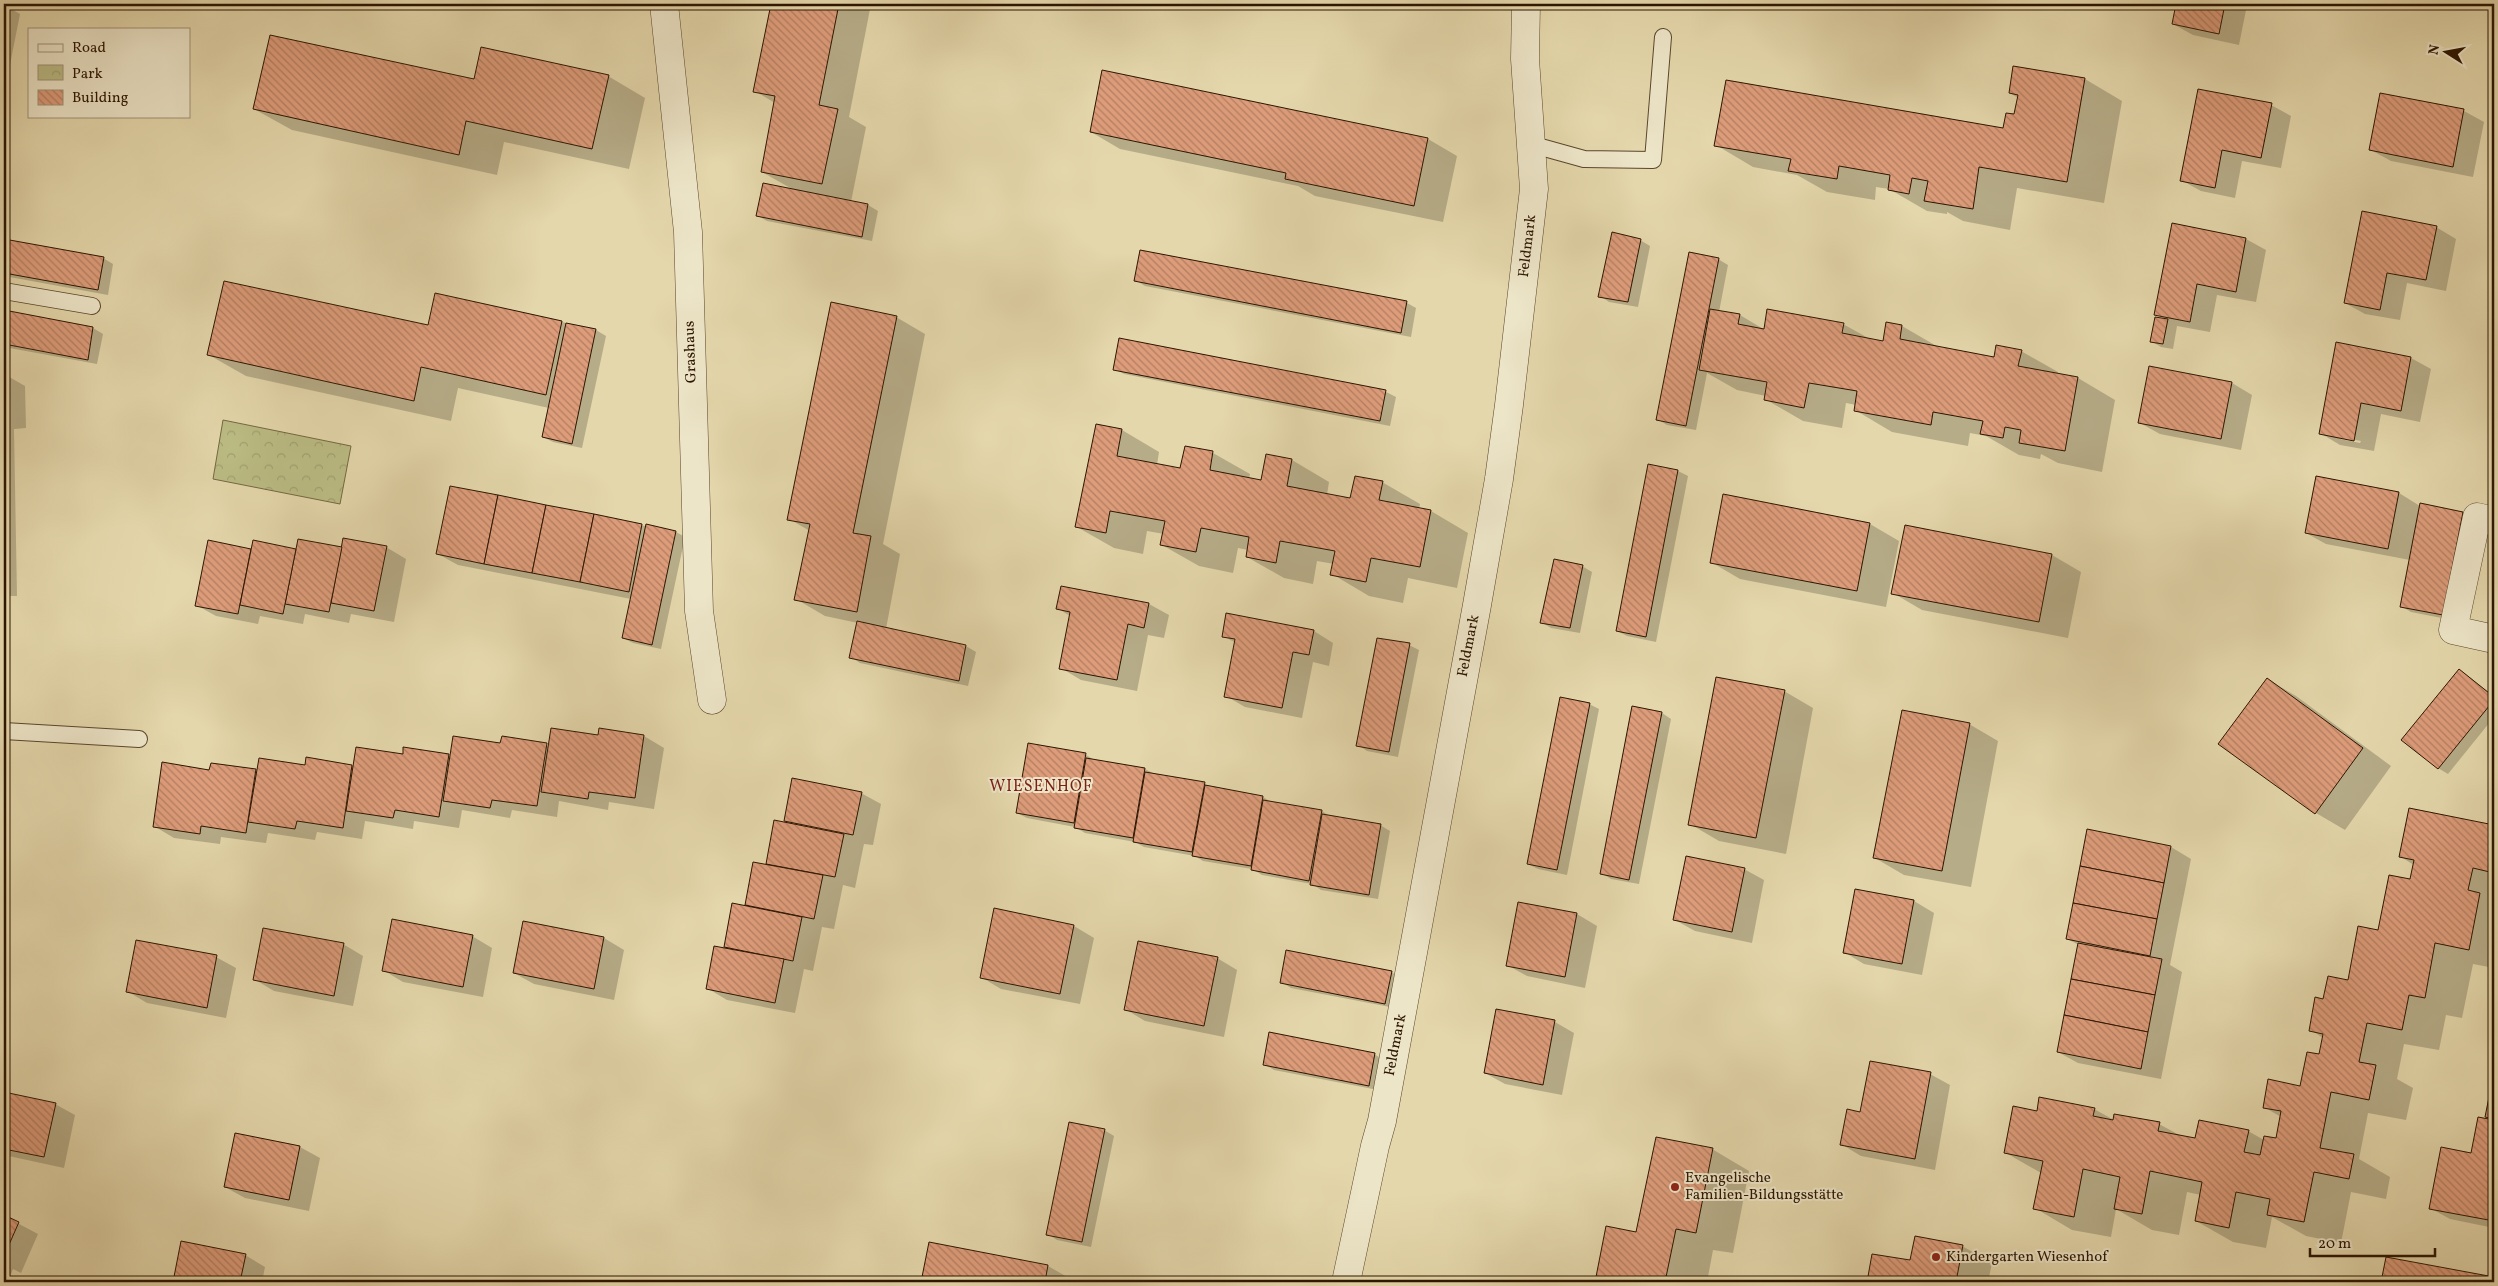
<svg xmlns="http://www.w3.org/2000/svg" width="2498" height="1286" font-family="Vollkorn,serif">
<style>
.park{fill:url(#park-crowns);stroke:#746842}
.shadow{fill:#0003;fill-rule:evenodd}
.building{fill:url(#building-back-hatch);stroke:#2c1501}
.lines{fill:none;stroke-linecap:round;stroke-linejoin:round}
.lane-casing{stroke:#5a462c;stroke-width:18}
.street-casing{stroke:#5a462c;stroke-width:29}
.lane{stroke:#ede5c8;stroke-width:16}
.street{stroke:#ede5c8;stroke-width:28}
.poi-dot{fill:#8f2418;stroke:#ede5c8;stroke-width:2}
.labels{text-anchor:middle;dominant-baseline:central;stroke-width:4;stroke-linejoin:round;paint-order:stroke}
.street-label{font-size:15px;fill:#2c1501;stroke:#ede5c8}
.poi-label{font-size:15px;fill:#2c1501;stroke:#ede5c8;text-anchor:start}
.neighbourhood-label{font-size:16px;letter-spacing:1px;fill:#7a1f14;stroke:#ede5c8}
</style>
<defs>
<pattern id="park-crowns" width="20" height="18" patternUnits="userSpaceOnUse" patternTransform="scale(1.25)"><rect width="20" height="18" fill="#bbbc84"/><path d="M2 6a3 3 0 1 1 6 0M12 15a3 3 0 1 1 6 0" fill="none" stroke="#a1a170"/></pattern>
<pattern id="building-back-hatch" width="6" height="6" patternUnits="userSpaceOnUse" patternTransform="scale(1.25)"><rect width="6" height="6" fill="#dd9c7a"/><path d="M-1 5l2 2M0 0l6 6M5-1l2 2" fill="none" stroke="#b37e62"/></pattern>
</defs>
<rect width="100%" height="100%" fill="#e4d7ab"/>
<filter id="stains"><feTurbulence type="fractalNoise" baseFrequency=".004" numOctaves="4"/><feColorMatrix values="0 0 0 0 .2 0 0 0 0 .09 0 0 0 0 .02 0 0 0 .5 -.17"/></filter>
<radialGradient id="worn" r=".72"><stop offset=".6" stop-color="#630" stop-opacity="0"/><stop offset="1" stop-color="#630" stop-opacity=".3"/></radialGradient>
<polygon class="park" points="223,420 351,446 340,504 213,479"/>
<g class="shadow">
<polygon points="772,4 871,4 849,117 866,127 851,202 868,205 878,211 872,241 767,221 758,216 794,190 762,172 775,103 755,91"/>
<polygon points="2178,4 2247,5 2239,45 2193,35 2173,24"/>
<polygon points="4,5 20,14 4,95"/>
<polygon points="608,76 645,98 629,169 504,142 497,175 292,130 254,109 475,81"/>
<polygon points="2085,79 2122,101 2104,203 2017,188 2010,230 1963,221 1947,212 1947,214 1927,211 1889,189 1876,187 1875,200 1827,192 1797,175 1753,167 1716,145 2004,130 2015,116 2018,98 2010,93"/>
<polygon points="2381,95 2464,111 2484,122 2473,177 2391,161 2371,150"/>
<polygon points="2271,105 2291,116 2281,168 2242,161 2235,198 2201,191 2181,180"/>
<polygon points="1091,132 1428,139 1457,156 1443,222 1315,196 1298,186 1120,149"/>
<polygon points="2436,227 2456,239 2446,291 2407,283 2400,320 2365,314 2345,303"/>
<polygon points="2246,239 2266,250 2256,302 2217,295 2210,332 2177,326 2173,349 2161,347 2151,341 2165,319 2156,314"/>
<polygon points="4,240 103,258 113,264 108,295 4,276"/>
<polygon points="1640,240 1650,246 1638,307 1609,302 1600,296"/>
<polygon points="1718,259 1728,265 1719,312 1740,315 1765,330 1843,324 1870,339 1884,342 1887,323 1902,326 1940,348 1995,358 2021,351 2058,372 2058,374 2078,378 2115,400 2102,472 2058,463 2041,454 2040,459 2019,455 1986,436 1970,433 1968,446 1892,432 1855,410 1856,405 1846,403 1842,428 1803,421 1765,399 1766,396 1737,390 1707,373 1696,430 1667,425 1657,419"/>
<polygon points="1135,280 1407,303 1416,308 1411,337 1145,286"/>
<polygon points="436,295 562,322 596,330 606,336 582,448 553,442 543,437 549,408 458,388 451,421 246,376 209,355 429,327"/>
<polygon points="4,312 93,328 103,334 97,364 4,347"/>
<polygon points="896,317 925,334 883,544 900,554 886,629 966,646 976,652 968,686 860,663 851,657 858,623 825,616 796,599 810,531 789,519"/>
<polygon points="1120,340 1386,392 1396,397 1390,426 1124,374 1115,369"/>
<path d="M2411 358 2431 369 2420 422 2381 414 2374 451 2340 445 2320 433ZM2340 437 2361 441 2360 443 2340 439Z"/>
<polygon points="2150,367 2232,383 2252,395 2241,450 2160,434 2140,423"/>
<polygon points="4,374 25,386 26,428 14,429 17,596 4,596"/>
<polygon points="1097,425 1122,430 1159,452 1157,465 1181,469 1186,447 1213,453 1250,474 1249,479 1262,481 1267,455 1292,460 1329,482 1327,495 1351,499 1382,482 1420,504 1419,509 1431,511 1468,533 1457,588 1408,578 1403,603 1369,596 1332,574 1334,564 1317,561 1313,584 1284,578 1247,557 1248,550 1238,548 1233,573 1199,566 1162,545 1164,534 1147,531 1143,554 1114,548 1077,527"/>
<polygon points="1649,465 1678,471 1688,476 1656,642 1627,636 1617,631"/>
<polygon points="451,488 676,532 685,537 661,649 633,643 623,638 631,599 458,565 438,554"/>
<polygon points="2399,493 2420,506 2462,513 2472,519 2452,620 2411,612 2401,606 2410,560 2326,544 2306,533"/>
<polygon points="1724,495 1870,524 1899,541 1886,607 1740,579 1711,562"/>
<polygon points="1906,527 2052,555 2081,572 2068,638 1922,610 1893,593"/>
<polygon points="209,542 252,550 386,547 406,559 394,622 351,614 349,623 305,614 303,624 260,616 258,624 216,616 196,605"/>
<polygon points="1582,566 1592,572 1580,633 1551,628 1541,622"/>
<polygon points="1149,604 1169,615 1164,638 1148,635 1137,691 1081,680 1061,668 1070,616 1057,608"/>
<polygon points="1314,631 1333,643 1329,666 1313,662 1302,718 1245,707 1226,696 1236,643 1223,636"/>
<polygon points="1409,645 1419,650 1398,757 1367,751 1358,745"/>
<polygon points="2460,670 2494,696 2494,717 2448,774 2438,768"/>
<polygon points="2267,679 2296,696 2391,766 2345,830 2316,813 2220,744"/>
<polygon points="1784,691 1813,708 1786,854 1719,841 1690,824"/>
<polygon points="1589,704 1599,709 1567,875 1538,869 1528,864"/>
<polygon points="1662,713 1671,719 1639,884 1611,879 1601,873"/>
<polygon points="1969,724 1998,741 1971,887 1904,875 1875,858"/>
<polygon points="644,736 664,748 654,809 609,802 608,810 559,801 557,817 512,810 510,818 462,810 459,828 414,821 413,829 365,821 362,839 317,832 315,840 268,833 266,843 221,837 220,844 174,838 154,826 210,771 212,764 258,771 306,766 307,759 354,766 404,755 451,756 501,745 549,746 599,737"/>
<polygon points="1029,745 1086,755 1096,761 1145,769 1155,774 1263,797 1273,803 1322,811 1331,817 1380,825 1390,831 1378,899 1321,890 1312,884 1262,875 1252,869 1203,861 1195,856 1144,847 1135,842 1085,833 1075,827 1027,818 1017,813"/>
<polygon points="793,780 861,793 881,804 873,845 864,844 855,888 843,885 834,929 822,927 813,971 804,969 795,1013 727,1000 707,988 725,949 733,905 746,907 754,863 767,866 775,822 785,824"/>
<polygon points="2410,810 2494,827 2494,968 2473,964 2462,1018 2446,1015 2439,1050 2404,1044 2397,1079 2413,1088 2406,1120 2368,1113 2359,1159 2390,1177 2386,1199 2351,1192 2341,1243 2306,1236 2272,1217 2266,1248 2233,1242 2196,1221 2201,1195 2187,1192 2179,1235 2152,1230 2116,1209 2111,1237 2072,1230 2035,1208 2041,1173 2006,1153 2038,1112 2094,1109 2114,1120 2159,1124 2183,1137 2196,1140 2248,1131 2264,1140 2277,1140 2281,1117 2264,1107 2301,1087 2320,1056 2323,1038 2311,1030 2324,1000 2349,981 2411,881 2414,865 2401,857"/>
<polygon points="2088,831 2171,847 2191,859 2170,965 2182,972 2161,1079 2078,1063 2058,1052 2079,945 2067,939"/>
<polygon points="1744,869 1764,880 1752,943 1695,931 1675,920"/>
<polygon points="1856,890 1914,901 1934,913 1922,975 1864,964 1844,952"/>
<polygon points="1519,903 1577,914 1597,926 1585,988 1527,976 1507,965"/>
<polygon points="995,910 1074,926 1094,938 1080,1004 1001,989 981,977"/>
<polygon points="472,936 492,948 483,997 403,982 383,970"/>
<polygon points="604,938 624,950 614,1000 534,984 514,973"/>
<polygon points="343,944 363,956 353,1006 274,991 254,979"/>
<polygon points="216,957 236,968 226,1018 147,1003 127,991"/>
<polygon points="1217,958 1237,970 1224,1037 1145,1021 1125,1009"/>
<polygon points="1391,972 1401,978 1395,1008 1291,988 1281,982"/>
<polygon points="1555,1022 1574,1033 1562,1095 1505,1084 1485,1073"/>
<polygon points="1374,1054 1384,1060 1378,1090 1274,1070 1264,1064"/>
<polygon points="1930,1074 1950,1085 1935,1170 1861,1156 1841,1144 1861,1113"/>
<polygon points="2494,1079 2494,1228 2450,1219 2430,1208 2472,1154 2486,1120"/>
<polygon points="4,1093 55,1104 75,1115 64,1168 4,1155"/>
<polygon points="1104,1130 1114,1136 1091,1247 1057,1240 1048,1234"/>
<polygon points="300,1147 320,1158 309,1211 245,1198 225,1187"/>
<polygon points="1712,1149 1749,1171 1733,1253 1713,1250 1707,1282 1597,1282 1607,1227 1637,1233"/>
<polygon points="4,1216 38,1234 21,1273 13,1269 8,1282 4,1282"/>
<polygon points="182,1242 245,1255 265,1267 262,1282 174,1282"/>
<polygon points="930,1243 1048,1266 1076,1282 922,1282"/>
<polygon points="1962,1246 1992,1263 1988,1282 1868,1282 1873,1255 1911,1262"/>
<polygon points="2387,1258 2494,1279 2494,1282 2382,1282"/>
</g>
<g class="building">
<polygon points="771,4 839,4 819,105 838,109 822,184 761,172 775,96 753,92"/>
<polygon points="2176,4 2225,4 2219,34 2172,24"/>
<polygon points="270,35 474,79 481,47 609,75 592,149 466,121 459,155 253,109"/>
<polygon points="2013,66 2085,78 2067,182 1979,167 1973,209 1924,201 1928,181 1912,178 1909,194 1888,190 1890,175 1839,166 1837,179 1788,171 1791,159 1714,146 1726,80 2003,128 2006,113 2014,114 2018,95 2009,93"/>
<polygon points="1102,70 1428,138 1414,206 1285,179 1286,173 1090,132"/>
<polygon points="2198,89 2272,103 2261,158 2222,150 2215,188 2180,181"/>
<polygon points="2380,93 2464,109 2453,167 2369,150"/>
<polygon points="763,183 868,204 862,237 756,216"/>
<polygon points="2362,211 2437,226 2426,280 2387,273 2380,310 2344,303"/>
<polygon points="2172,223 2246,238 2236,292 2197,284 2190,322 2154,315"/>
<polygon points="1612,232 1641,239 1628,302 1598,297"/>
<polygon points="4,239 104,257 98,290 4,273"/>
<polygon points="1140,250 1407,301 1401,333 1134,281"/>
<polygon points="1689,252 1719,258 1686,426 1656,420"/>
<polygon points="224,281 428,325 435,293 562,321 546,395 421,367 414,401 207,355"/>
<polygon points="831,302 897,316 853,533 871,536 857,612 794,600 810,524 787,520"/>
<polygon points="1710,309 1740,314 1738,324 1764,329 1767,309 1844,323 1842,333 1883,341 1886,322 1902,325 1900,339 1994,357 1996,345 2022,350 2018,366 2078,377 2065,451 2019,443 2021,430 2005,427 2003,438 1980,434 1983,421 1933,412 1931,425 1854,411 1857,391 1809,383 1804,408 1764,400 1767,382 1699,370"/>
<polygon points="4,310 93,327 88,360 4,344"/>
<polygon points="2155,317 2168,319 2163,344 2150,342"/>
<polygon points="566,323 596,329 572,444 542,437"/>
<polygon points="1119,338 1386,390 1380,421 1113,370"/>
<polygon points="2336,342 2411,357 2401,411 2361,403 2354,441 2319,434"/>
<polygon points="2149,366 2232,382 2221,439 2138,423"/>
<polygon points="4,373 7,417 4,418"/>
<polygon points="1096,424 1122,429 1117,456 1180,468 1185,446 1213,451 1210,470 1261,480 1266,454 1292,459 1287,486 1350,498 1355,476 1383,481 1379,500 1431,510 1420,567 1371,558 1366,582 1330,575 1335,551 1280,541 1276,563 1246,557 1249,537 1201,528 1196,552 1160,545 1165,521 1110,511 1106,533 1075,527"/>
<polygon points="1648,464 1678,470 1646,637 1616,631"/>
<polygon points="2316,476 2399,492 2388,549 2305,533"/>
<polygon points="450,486 498,495 484,564 436,554"/>
<polygon points="1723,494 1870,523 1857,591 1710,563"/>
<polygon points="498,495 546,505 532,573 484,564"/>
<polygon points="2420,503 2463,512 2443,615 2400,607"/>
<polygon points="546,505 594,514 580,582 532,573"/>
<polygon points="594,514 642,524 629,592 580,582"/>
<polygon points="646,524 676,531 652,645 622,638"/>
<polygon points="1905,525 2052,554 2039,622 1891,594"/>
<polygon points="343,538 387,546 374,611 331,603"/>
<polygon points="298,539 342,547 329,612 285,604"/>
<polygon points="208,540 251,549 238,614 195,606"/>
<polygon points="253,540 296,549 283,614 240,605"/>
<polygon points="1554,559 1583,565 1570,628 1540,623"/>
<polygon points="1061,586 1149,603 1144,628 1128,624 1117,680 1059,669 1070,612 1056,609"/>
<polygon points="1226,613 1314,630 1309,655 1293,652 1282,708 1224,697 1235,639 1222,637"/>
<polygon points="857,621 966,645 959,681 849,658"/>
<polygon points="1377,638 1410,643 1389,752 1356,746"/>
<polygon points="2459,669 2494,697 2494,700 2438,769 2401,740"/>
<polygon points="1716,677 1785,690 1756,838 1688,825"/>
<polygon points="2267,678 2363,748 2315,814 2218,744"/>
<polygon points="1560,697 1590,703 1557,870 1527,864"/>
<polygon points="1632,706 1662,712 1629,880 1600,874"/>
<polygon points="1902,710 1970,723 1942,871 1873,858"/>
<polygon points="551,728 598,735 599,728 644,735 635,798 589,792 588,799 541,792"/>
<polygon points="453,736 500,743 502,736 547,743 537,806 492,800 490,808 443,801"/>
<polygon points="1028,743 1086,753 1074,823 1016,813"/>
<polygon points="356,747 403,754 403,747 449,754 439,817 395,810 393,818 346,811"/>
<polygon points="306,757 352,765 343,828 297,821 295,829 248,822 259,758 305,765"/>
<polygon points="1086,758 1145,768 1133,838 1074,828"/>
<polygon points="162,762 209,770 211,763 256,769 246,833 201,826 200,834 153,827"/>
<polygon points="1145,772 1205,782 1192,852 1133,842"/>
<polygon points="792,778 862,792 853,835 784,821"/>
<polygon points="1205,785 1263,796 1251,866 1192,856"/>
<polygon points="1263,800 1322,810 1309,881 1251,870"/>
<polygon points="2409,808 2494,825 2494,873 2473,868 2468,890 2480,893 2469,950 2435,943 2425,998 2409,995 2402,1030 2367,1023 2359,1062 2376,1065 2369,1100 2331,1092 2320,1148 2354,1154 2349,1179 2314,1172 2304,1222 2267,1215 2270,1199 2236,1192 2229,1228 2195,1221 2202,1182 2150,1171 2142,1214 2114,1209 2120,1177 2083,1169 2074,1217 2033,1209 2043,1161 2004,1153 2013,1106 2037,1111 2039,1097 2095,1108 2093,1116 2113,1120 2114,1114 2160,1122 2158,1131 2195,1138 2199,1120 2249,1130 2244,1152 2260,1155 2264,1136 2276,1138 2281,1111 2263,1108 2268,1079 2300,1086 2307,1052 2319,1054 2323,1034 2309,1031 2315,997 2323,999 2328,976 2348,980 2358,926 2378,930 2389,875 2410,879 2414,860 2399,857"/>
<polygon points="1322,814 1381,824 1369,895 1310,885"/>
<polygon points="774,820 844,834 835,877 766,864"/>
<polygon points="2087,829 2171,846 2164,883 2080,866"/>
<polygon points="1686,856 1745,868 1732,932 1673,920"/>
<polygon points="753,862 823,875 814,919 745,905"/>
<polygon points="2080,866 2164,883 2157,919 2073,903"/>
<polygon points="1855,889 1914,900 1902,964 1843,953"/>
<polygon points="1518,902 1577,913 1565,977 1506,966"/>
<polygon points="732,903 802,917 793,961 724,947"/>
<polygon points="2073,903 2157,919 2150,956 2066,939"/>
<polygon points="994,908 1074,925 1060,994 980,978"/>
<polygon points="392,919 473,935 463,987 382,971"/>
<polygon points="523,921 604,937 594,989 513,973"/>
<polygon points="263,928 344,943 334,996 253,980"/>
<polygon points="136,940 217,955 207,1008 126,992"/>
<polygon points="1138,941 1218,957 1204,1026 1124,1010"/>
<polygon points="2078,943 2162,959 2155,995 2071,979"/>
<polygon points="714,946 784,959 775,1003 706,989"/>
<polygon points="1286,950 1392,971 1385,1004 1280,983"/>
<polygon points="2071,979 2155,995 2148,1032 2064,1015"/>
<polygon points="1496,1009 1555,1020 1543,1085 1484,1073"/>
<polygon points="2064,1015 2148,1032 2141,1069 2057,1052"/>
<polygon points="1269,1032 1375,1053 1369,1086 1263,1065"/>
<polygon points="1870,1061 1931,1072 1915,1159 1840,1145 1847,1109 1860,1112"/>
<polygon points="2494,1072 2494,1119 2485,1117"/>
<polygon points="4,1092 56,1103 44,1157 4,1149"/>
<polygon points="2478,1117 2494,1120 2494,1221 2429,1209 2441,1147 2471,1153"/>
<polygon points="1069,1122 1105,1129 1082,1242 1046,1235"/>
<polygon points="235,1133 300,1146 289,1200 224,1187"/>
<polygon points="1656,1137 1713,1148 1696,1233 1676,1229 1665,1282 1595,1282 1606,1226 1636,1232"/>
<polygon points="4,1215 19,1222 4,1256"/>
<polygon points="1915,1236 1963,1245 1956,1282 1867,1282 1872,1254 1910,1260"/>
<polygon points="181,1241 246,1254 240,1282 173,1282"/>
<polygon points="929,1242 1048,1265 1045,1282 921,1282"/>
<polygon points="2386,1257 2494,1277 2494,1282 2381,1282"/>
</g>
<g class="lines">
<g class="lane-casing">
<g id="lane">
<polyline points="1530,144 1584,159 1653,160 1663,37"/>
<polyline points="4,291 92,306"/>
<polyline points="4,731 139,739"/>
</g>
</g>
<g class="street-casing">
<g id="street">
<polyline points="664,4 688,232 699,611 712,700"/>
<polyline points="2494,521 2477,517 2453,630 2494,639"/>
<polyline points="1346,1282 1375,1146 1382,1121 1477,605 1499,479 1509,405 1534,189 1525,59 1526,4"/>
</g>
</g>
<use href="#lane" class="lane"/>
<use href="#street" class="street"/>
</g>
<g class="poi-dot">
<circle cx="1675" cy="1187" r="5"/>
<circle cx="1936" cy="1257" r="5"/>
</g>
<g class="labels">
<g class="street-label">
<text transform="translate(1528 246) rotate(-83)">Feldmark</text>
<text transform="translate(691 352) rotate(-92)">Grashaus</text>
<text transform="translate(1469 646) rotate(-79)">Feldmark</text>
<text transform="translate(1396 1045) rotate(-79)">Feldmark</text>
</g>
<g class="poi-label">
<text x="1685" y="1178">Evangelische<tspan x="1685" dy="17">Familien-Bildungsstätte</tspan></text>
<text x="1946" y="1257">Kindergarten Wiesenhof</text>
</g>
<g class="neighbourhood-label">
<text x="1041" y="787">WIESENHOF</text>
</g>
</g>
<rect width="2498" height="1286" fill="none" stroke="#e4d7ab" stroke-width="20"/>
<rect x="5" y="5" width="2488" height="1276" fill="none" stroke="#2c1501" stroke-width="2.5"/>
<rect x="10" y="10" width="2478" height="1266" fill="none" stroke="#2c1501"/>
<rect x="28" y="28" width="162" height="90" fill="#ede5c8" stroke="#a09278"/>
<rect x="38" y="44" width="25" height="8" fill="#ede5c8" stroke="#a09278"/>
<text x="72" y="52" font-size="15" fill="#2c1501">Road</text>
<rect x="38" y="65" width="25" height="15" fill="url(#park-crowns)" stroke="#a09278"/>
<text x="72" y="78" font-size="15" fill="#2c1501">Park</text>
<rect x="38" y="90" width="25" height="15" fill="url(#building-back-hatch)" stroke="#a09278"/>
<text x="72" y="102" font-size="15" fill="#2c1501">Building</text>
<g transform="translate(2446 52) rotate(281)" stroke="#ede5c8" stroke-width="4" paint-order="stroke">
<path d="M0-4L9 19L0 12L-9 19Z" fill="#2c1501"/>
<text y="-8" font-size="14" font-weight="bold" text-anchor="middle" fill="#2c1501">N</text>
</g>
<path d="M2310 1248v8h125v-8" fill="none" stroke="#2c1501" stroke-width="2.5"/>
<text x="2318" y="1248" font-size="15" fill="#2c1501" stroke="#ede5c8" stroke-width="4" paint-order="stroke">20 m</text>
<rect width="100%" height="100%" filter="url(#stains)"/>
<rect width="100%" height="100%" fill="url(#worn)"/>
</svg>
